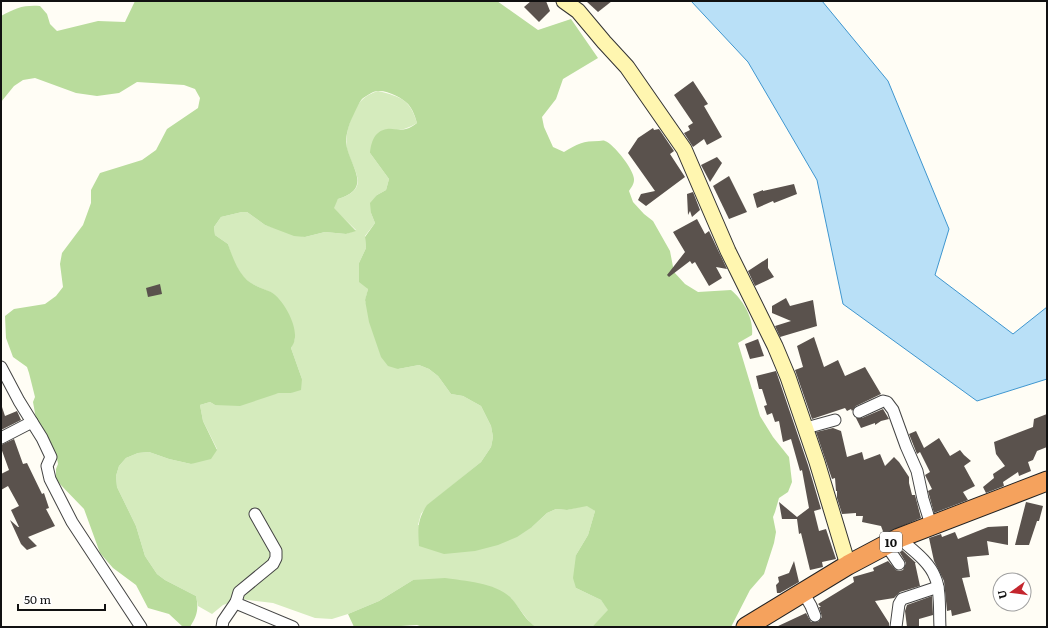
<svg xmlns="http://www.w3.org/2000/svg" width="1048" height="628" font-family="Literata,serif">
<style>
.green{fill:#d5ebbd}
.forest{fill:#b9dc9c}
.water{fill:#b9e0f7;stroke:#3f96cf}
.building{fill:#5a524d}
.lines{fill:none;stroke-linecap:round;stroke-linejoin:round}
.street-casing{stroke:#444;stroke-width:13}
.secondary-casing{stroke:#333;stroke-width:17}
.highway-casing{stroke:#222;stroke-width:21}
.street{stroke:#fff;stroke-width:11}
.secondary{stroke:#fff6b0;stroke-width:15}
.highway{stroke:#f5a25d;stroke-width:19}
.labels{text-anchor:middle;dominant-baseline:central;stroke-width:4;stroke-linejoin:round;paint-order:stroke}
.shield{fill:#fff;stroke:#585858;stroke-width:1}
.shield-label{font-size:12px;font-weight:bold;fill:#111}
</style>
<rect width="100%" height="100%" fill="#fffdf5"/>
<path class="green" d="M378 91C401 97 410 99 417 123 405 130 400 131 387 129L370 153 389 179 386 190 377 195 371 213 375 223 365 236 366 248 359 263 368 289 365 301 398 369 419 365 429 369 438 376 451 394 463 396 481 406 491 426 493 437 491 447 481 462 428 505 421 514 418 525 532 527 547 513 556 509 567 510 587 505 595 511 588 535 576 555V588L601 600 609 610 592 627H536L531 624 511 598 413 580 379 601 348 614 332 619 315 618 273 603 241 599 223 605 212 614 198 606 196 596 165 580 157 574 145 556 136 526 117 487 116 476 119 466 126 458 138 453 149 452 169 459 191 464 217 449 203 421 200 405 210 402 215 405 279 393H291L302 379 291 348 295 339 272 293 252 284 244 278 233 261 228 244 215 235 214 227 221 217 242 212H247L265 225 305 237 325 232 346 234 356 230 333 208 338 199C372 189 353 171 347 149 344 136 352 109 362 100 367 95 372 93 378 91Z"/>
<g class="forest">
<path d="M135 1H497L538 30 571 19 598 58 563 79 556 99 542 117 544 127 553 147 564 152C577 144 583 141 599 141 601 141 603 140 605 141 614 144 635 171 634 180 634 184 631 188 629 191L633 202 644 214 653 221 670 251 674 272 685 284 698 292 731 290C743 300 754 318 752 335L738 343 760 416 773 437 789 457 792 482 788 492 779 498 775 512 773 517 776 532 774 543 764 574 750 590 731 627H592L608 610 601 600 576 588 573 578 576 555 588 535 595 511 587 506 567 510 556 509 547 513 532 527 517 537 498 545 475 551 444 554 419 546C418 529 417 520 427 505L481 462 491 447 493 437 491 426 481 406 463 396 451 394 438 376 429 369 419 365 398 369 388 366 381 357 369 322 365 300 368 289 359 282V263L366 248 365 237 375 223 371 213 370 203 377 195 386 190 389 179 370 153C371 143 374 131 387 129 393 128 399 131 406 129 410 128 414 125 417 123 415 116 413 110 408 104 403 98 387 90 378 91 373 91 366 96 362 99 358 104 355 112 352 118 349 124 346 135 346 142 348 165 375 188 338 199L334 208 356 231 346 234 325 232 305 237 294 236 265 225 247 212H242L221 217 214 227 215 235 228 244C232 256 236 267 244 277 251 285 261 288 271 292 283 299 296 323 295 337 295 341 293 345 291 348L302 379 301 390 291 393H279L240 406 215 405 210 402 200 405 203 421 217 450 211 459 191 464 169 459 149 452 138 453 126 458 119 466 116 476 117 487 136 526 145 556 157 574 165 580 196 596C199 609 197 616 190 627H183L169 614 148 608 136 585 113 568 100 553 84 509 56 480V469L58 464 56 453 36 419 33 402 35 397 29 373 27 367 13 357 6 338 5 316 14 309 45 304 56 296 63 287 60 264 62 253 83 225 91 203V190L100 173 142 160 156 150 167 129 198 108 200 98 195 89 184 85 137 82 119 93 97 96 76 93 35 78 23 80 14 86 1 102V16C16 8 23 5 40 6L47 14 50 24 57 31 98 21 125 22Z"/>
<path d="M445 578C465 581 498 583 512 599 520 608 525 620 536 627H423L417 625 385 627H354L348 614 379 601 413 580Z"/>
</g>
<polygon class="water" points="691,1 822,1 888,81 949,229 935,275 1013,334 1047,307 1047,379 977,401 843,304 817,180 748,62"/>
<g class="building">
<polygon points="531,1 546,1 550,11 539,22 524,7"/>
<polygon points="586,1 612,1 598,12"/>
<polygon points="693,81 708,104 704,106 722,137 707,145 704,139 693,147 684,133 690,130 688,126 693,123 674,95"/>
<polygon points="653,128 654,130 659,129 674,151 670,154 685,177 646,206 638,200 641,194 655,191 628,153 638,138"/>
<polygon points="717,157 722,163 710,182 701,165"/>
<polygon points="729,176 747,212 729,219 713,186"/>
<polygon points="794,184 797,194 774,203 773,201 757,208 753,194 763,190 763,191"/>
<polygon points="693,192 700,210 692,217 690,211 688,215 687,194"/>
<polygon points="697,219 705,234 709,231 727,269 716,267 722,278 709,286 695,262 692,264 690,261 669,277 667,275 685,252 673,232"/>
<polygon points="768,258 768,268 774,277 755,286 748,271"/>
<polygon points="160,284 162,294 148,297 146,288"/>
<polygon points="786,298 790,306 813,300 817,326 780,337 775,326 791,321 772,313 772,306"/>
<polygon points="814,337 824,367 838,360 845,376 865,367 881,394 856,406 852,411 851,409 847,411 845,408 812,419 795,370 803,367 797,346"/>
<polygon points="758,339 764,356 750,359 745,344"/>
<polygon points="776,371 808,465 821,509 814,511 819,531 826,529 836,559 822,562 823,567 810,570 801,533 799,534 797,519 782,519 779,502 797,517 809,508 802,470 800,471 791,439 783,442 779,421 775,422 772,413 767,415 764,406 767,405 762,389 759,389 756,376"/>
<polygon points="1,407 2,407 5,416 17,411 21,420 1,430"/>
<polygon points="883,409 889,419 881,421 875,425 875,423 861,428 856,418 862,418"/>
<polygon points="1047,414 1047,447 1037,451 1033,460 1028,462 1031,471 1019,476 1018,472 1003,482 1004,486 986,493 983,487 994,478 993,474 1005,466 996,454 994,442 1033,427 1034,419"/>
<polygon points="833,428 841,431 847,457 862,452 864,460 880,454 885,466 894,457 899,462 909,477 909,483 912,495 915,495 921,518 884,534 881,526 862,522 863,516 856,516 856,513 842,514 837,498 837,491 836,491 835,478 832,479 816,432"/>
<polygon points="916,431 924,448 939,438 950,456 960,450 964,455 971,461 964,466 975,486 963,492 968,500 934,513 928,491 932,489 925,475 930,472 920,452 917,454 909,434"/>
<polygon points="14,439 23,464 27,463 42,494 44,493 49,508 46,509 55,526 28,537 37,546 27,550 21,544 10,520 18,527 19,527 11,510 19,506 8,486 1,490 1,474 9,470 1,448 1,445"/>
<polygon points="1026,502 1043,506 1039,521 1037,521 1029,545 1015,545"/>
<polygon points="1008,526 1008,545 987,541 989,555 967,557 970,577 962,578 971,611 952,616 951,610 947,611 944,581 934,561 929,538 941,534 942,537 955,532 958,539 988,527"/>
<polygon points="902,550 916,563 915,563 920,586 900,592 894,598 875,601 889,623 889,627 776,627 806,613 811,622 818,622 822,617 819,607 821,607 818,604 854,582 853,577 874,571 873,568 888,561 896,570 899,571 903,570 906,563 899,551"/>
<polygon points="794,561 799,582 780,593 777,593 776,585 779,582 778,577 789,573"/>
<polygon points="932,596 933,615 919,619 919,627 907,627 905,611 907,605"/>
</g>
<g class="lines">
<g class="street-casing">
<g id="street">
<polyline points="1,367 19,401 32,422"/>
<polyline points="859,412 883,401 887,402 893,410 906,446 917,471 923,499 931,525"/>
<polyline points="806,428 835,420"/>
<polyline points="1,438 32,422 42,438 51,457 47,466 50,479 72,522 141,627"/>
<path d="M899 538C911 549 929 561 935 577 941 590 939 612 940 627"/>
<polyline points="886,545 899,564"/>
<polyline points="803,592 811,606 815,616"/>
<polyline points="236,602 238,604 293,627"/>
<polyline points="222,627 223,621 236,602 239,592 273,564 276,558 276,551 255,514"/>
<polyline points="896,627 899,604 902,599 938,587"/>
</g>
</g>
<g class="secondary-casing">
<polyline id="secondary" points="564,1 578,11 604,42 627,67 684,149 728,251 775,346 788,377 817,462 848,565"/>
</g>
<g class="highway-casing">
<polyline id="highway" points="746,627 848,565 899,538 1047,481"/>
</g>
<use href="#street" class="street"/>
<use href="#secondary" class="secondary"/>
<use href="#highway" class="highway"/>
</g>
<g class="labels">
<rect class="shield" x="880" y="532" width="22" height="20" rx="3"/>
<g class="shield-label">
<text x="891" y="542">10</text>
</g>
</g>
<rect width="1048" height="628" fill="none" stroke="#111111" stroke-width="4"/>
<g transform="translate(1012 592) rotate(256)"><circle r="19" fill="#ffffff" stroke="#a0a0a0"/>
<path d="M0-3L7 15L0 10L-7 15Z" fill="#c4262e"/>
<text y="-6" font-size="11" font-weight="bold" text-anchor="middle" fill="#111111">U</text>
</g>
<path d="M18 604v6h87v-6" fill="none" stroke="#111111" stroke-width="2"/>
<text x="24" y="604" font-size="12" fill="#111111" stroke="#ffffff" stroke-width="3" paint-order="stroke">50 m</text>
</svg>
